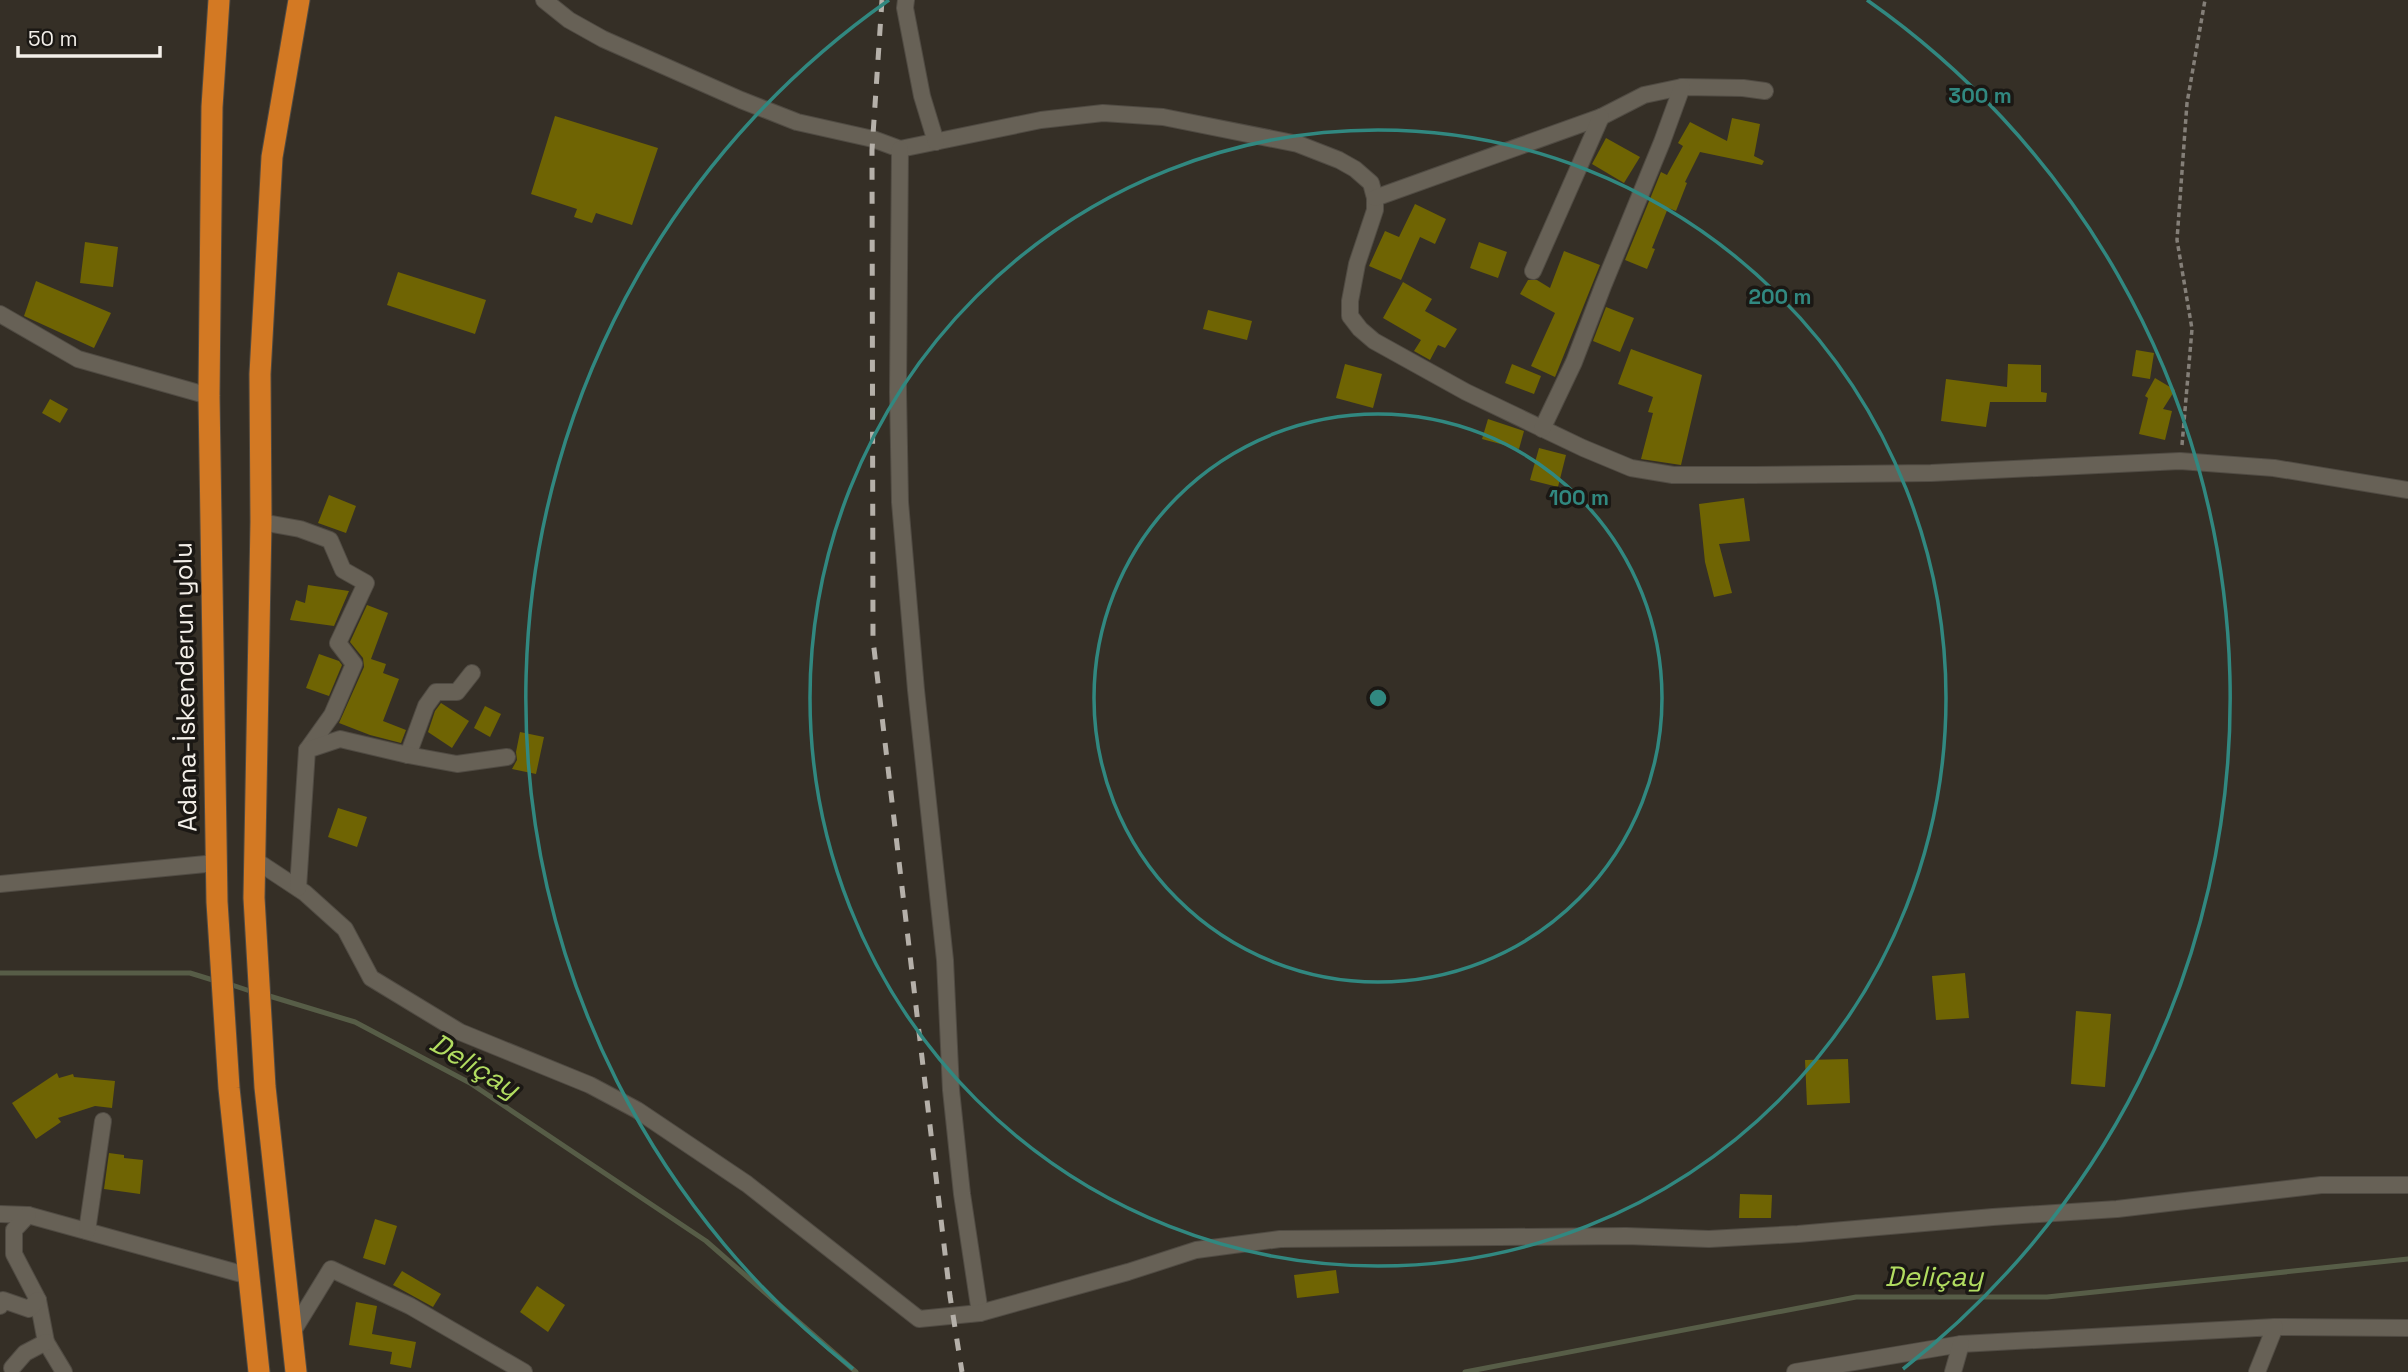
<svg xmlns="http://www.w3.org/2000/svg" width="2408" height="1372" font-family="'Space Grotesk',sans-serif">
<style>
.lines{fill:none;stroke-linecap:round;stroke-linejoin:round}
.stream{stroke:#575d47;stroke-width:5}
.building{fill:#6f6403}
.minor-casing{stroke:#504b43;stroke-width:18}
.trunk-casing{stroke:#504b43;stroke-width:23}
.path{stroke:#847f78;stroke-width:3.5;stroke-dasharray:5 3.5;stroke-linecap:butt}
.minor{stroke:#676156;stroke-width:16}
.trunk{stroke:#d37923;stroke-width:21}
.rail{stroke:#b5b0a9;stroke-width:5;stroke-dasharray:12 12;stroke-linecap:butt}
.ring{fill:none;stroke:#318880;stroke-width:3.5}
.labels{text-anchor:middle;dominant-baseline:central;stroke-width:7;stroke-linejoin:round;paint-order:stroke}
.street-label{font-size:26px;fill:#f3efe9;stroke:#1b1814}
.water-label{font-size:28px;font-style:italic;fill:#b1dc60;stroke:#1b1814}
.centre{fill:#318880;stroke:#1b1814;stroke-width:3.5}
.ring-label{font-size:21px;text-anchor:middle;font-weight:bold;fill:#318880;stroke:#1b1814;stroke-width:7;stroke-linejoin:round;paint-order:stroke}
</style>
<rect width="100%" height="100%" fill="#352f26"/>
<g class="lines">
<g class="stream">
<polyline points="0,973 190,973 216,981"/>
<polyline points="229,984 253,992"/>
<polyline points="266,995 355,1022 470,1083 706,1241 856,1372"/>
<polyline points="1465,1372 1856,1297 2047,1297 2408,1259"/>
</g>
</g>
<g class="building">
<polygon points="555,116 658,148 632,225 596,213 592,223 574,217 577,209 531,194"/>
<polygon points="1732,118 1760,124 1754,156 1764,161 1762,165 1700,152 1685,182 1687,183 1676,211 1668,208 1652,248 1655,249 1647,269 1625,260 1661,172 1667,175 1683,146 1678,143 1690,122 1727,141"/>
<polygon points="1606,138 1640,157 1624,183 1592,164"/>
<polygon points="1415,204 1446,219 1435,244 1420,237 1401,280 1369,266 1385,231 1399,237"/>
<polygon points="85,242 118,247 113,287 80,283"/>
<polygon points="1479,242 1507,252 1498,278 1470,268"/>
<polygon points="1564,251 1600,265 1555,377 1531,366 1555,313 1520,294 1528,280 1537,280 1550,288"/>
<polygon points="398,272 486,300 475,334 387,305"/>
<polygon points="36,281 111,313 94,348 24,316"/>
<polygon points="1403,282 1432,299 1425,311 1457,329 1445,348 1438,345 1430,360 1414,351 1421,340 1383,318"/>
<polygon points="1606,307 1634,318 1620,352 1593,341"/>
<polygon points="1208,310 1252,321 1247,340 1203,329"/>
<polygon points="1631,349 1702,375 1681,465 1641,459 1653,413 1648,412 1653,397 1618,384"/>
<polygon points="2136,350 2154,353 2150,379 2132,376"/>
<polygon points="1345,364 1382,374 1373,408 1336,398"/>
<polygon points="1512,364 1541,376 1534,394 1505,383"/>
<polygon points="2008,364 2041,365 2041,392 2047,393 2046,402 1990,402 1986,427 1941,421 1946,379 2007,387"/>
<polygon points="2155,378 2175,390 2163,409 2172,411 2165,440 2139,434 2148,398 2145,396"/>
<polygon points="50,399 68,409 60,423 42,413"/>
<polygon points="1488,419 1524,431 1519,449 1482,439"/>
<polygon points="1539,448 1566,455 1558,487 1530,480"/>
<polygon points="329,495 356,506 346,533 318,523"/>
<polygon points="1744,498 1750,541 1719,544 1732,593 1714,597 1705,562 1699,504"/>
<polygon points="308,585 349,591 334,626 290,620 296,600 305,603"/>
<polygon points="367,605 388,613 371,659 386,664 383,673 399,679 383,721 406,730 401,743 370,735 339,723 364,667 363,658 350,642"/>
<polygon points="319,654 339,661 342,665 329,696 306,688"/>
<polygon points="441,703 469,721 452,748 428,732 435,711"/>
<polygon points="485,706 501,714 490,737 474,728"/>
<polygon points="520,732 544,737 536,774 512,769 517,760 516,752"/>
<polygon points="338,808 367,817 357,847 328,837"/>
<polygon points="1965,973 1969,1018 1936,1020 1932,976"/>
<polygon points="2076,1011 2111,1014 2105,1087 2071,1084"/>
<polygon points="1848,1059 1850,1103 1807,1105 1805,1060"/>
<polygon points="57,1073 59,1078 73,1074 74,1077 115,1081 112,1108 95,1106 58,1118 61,1122 36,1139 12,1103"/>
<polygon points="109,1153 124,1155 124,1158 143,1160 140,1194 104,1189"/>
<polygon points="1740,1194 1772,1195 1771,1218 1739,1218"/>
<polygon points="375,1219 397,1226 385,1265 363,1258"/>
<polygon points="1336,1270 1339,1293 1297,1298 1294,1275"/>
<polygon points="402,1271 441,1294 433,1307 393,1285"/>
<polygon points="537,1286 565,1305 548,1332 520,1312"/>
<polygon points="356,1302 377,1306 372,1334 416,1342 411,1368 390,1364 392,1352 349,1345"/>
</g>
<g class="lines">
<g class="minor-casing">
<g id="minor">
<polyline points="544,0 569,20 603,39 741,100 797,122 873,139 900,149 1041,120 1103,113 1163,117 1298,144 1339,160 1355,169 1371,183 1375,198 1375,210 1357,264 1350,301 1350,316 1360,329 1374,341 1466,392 1583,448 1631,468 1673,475 1753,475 1931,473 2180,461 2274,468 2408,490"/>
<polyline points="906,0 905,8 922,96 936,142"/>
<polyline points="900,149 898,392 900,502 916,690 945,960 951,1090 962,1194 980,1313"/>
<polyline points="1375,198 1601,117 1644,95 1682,87 1743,88 1765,91"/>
<polyline points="1533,271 1601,117"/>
<polyline points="0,314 78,359 209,396"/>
<polyline points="1542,429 1574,362 1603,286 1662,142 1682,87"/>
<polyline points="261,522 300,529 330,540 343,570 366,583 338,643 354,664 332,715 307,750"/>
<polyline points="408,755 426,706 436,692 457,692 472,673"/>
<polyline points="255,860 305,893 345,929 371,978 460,1032 590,1085 637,1110 747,1184 919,1319 980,1313 1128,1272 1196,1250 1280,1239 1626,1236 1709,1239 1798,1234 1993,1217 2117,1209 2321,1185 2408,1185"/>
<polyline points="0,884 216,863"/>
<polyline points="298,888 307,750 340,739 408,755 457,764 507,757"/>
<polyline points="0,1214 28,1215 249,1276"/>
<polyline points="28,1215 14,1230 14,1254 38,1300 46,1342 64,1372"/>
<polyline points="87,1231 103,1121"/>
<polyline points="0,1306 3,1300 29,1309 38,1300"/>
<polyline points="2275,1327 2408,1328"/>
<polyline points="293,1331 331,1269 410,1306 524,1372"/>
<polyline points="12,1368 25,1353 46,1342"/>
<polyline points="1795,1372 1961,1344 2275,1327 2257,1372"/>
<polyline points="1953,1372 1961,1344"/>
</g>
</g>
<g class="trunk-casing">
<g id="trunk">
<polyline points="219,0 212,107 209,396 217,902 229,1088 259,1372"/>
<polyline points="296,1372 265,1087 254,898 261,522 260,374 272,157 299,0"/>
</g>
</g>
<polyline class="path" points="2182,445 2192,329 2177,240 2187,103 2205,0"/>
<use href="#minor" class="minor"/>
<use href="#trunk" class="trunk"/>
<polyline class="rail" points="882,0 872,150 873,640 950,1296 962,1372"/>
</g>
<g class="ring">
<circle cx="1378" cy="698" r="284"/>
<circle cx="1378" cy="698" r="568"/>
<path d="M853 1369A852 852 0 0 1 889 0M1867 0A852 852 0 0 1 1903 1369"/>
</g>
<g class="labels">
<g class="street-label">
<text transform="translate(185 687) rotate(-91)">Adana-İskenderun yolu</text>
</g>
<g class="water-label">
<text transform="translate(475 1065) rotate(31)">Deliçay</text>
<text x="1934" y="1276">Deliçay</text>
</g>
</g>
<circle cx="1378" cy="698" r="10" class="centre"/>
<g class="ring-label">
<text x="1980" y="103">300 m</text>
<text x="1780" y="304">200 m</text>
<text x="1579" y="505">100 m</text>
</g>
<path d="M18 46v10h142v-10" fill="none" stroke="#f3efe9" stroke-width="3.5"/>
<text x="28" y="46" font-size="21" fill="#f3efe9" stroke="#1b1814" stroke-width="5" paint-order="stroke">50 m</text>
</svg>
